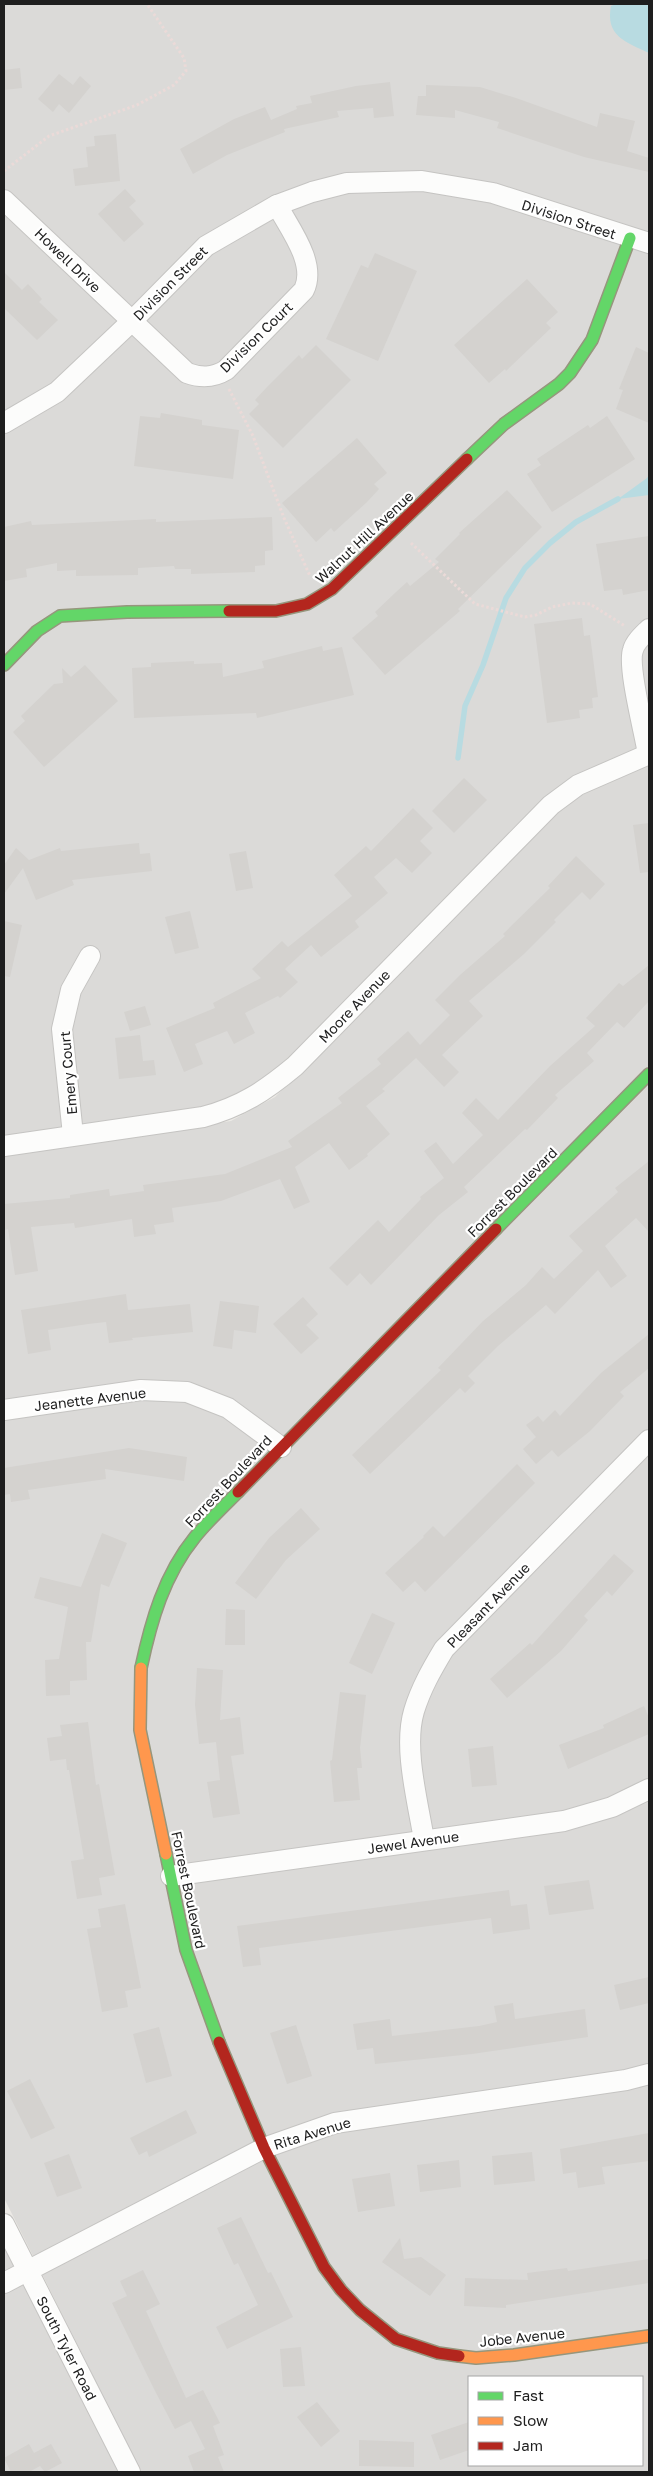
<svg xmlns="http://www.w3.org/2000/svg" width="653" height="2476" font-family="'Golos Text',sans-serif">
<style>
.residential{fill:#dbdad8;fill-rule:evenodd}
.water{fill:#b8dbe1}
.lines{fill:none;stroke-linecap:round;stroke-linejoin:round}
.stream{stroke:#b8dbe1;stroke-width:5.5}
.building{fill:#d4d2cf}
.street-casing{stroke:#c5c4c2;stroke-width:22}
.fast-casing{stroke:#96967d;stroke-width:14}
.slow-casing{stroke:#96967d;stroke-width:14}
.jam-casing{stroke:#96967d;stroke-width:14}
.path{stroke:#ebdad8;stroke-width:3;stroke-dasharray:2.5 2.5;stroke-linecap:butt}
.street{stroke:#fcfcfb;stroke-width:20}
.fast{stroke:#63d668;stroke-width:11}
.slow{stroke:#ff974d;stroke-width:11}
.jam{stroke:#b3261e;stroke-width:11}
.labels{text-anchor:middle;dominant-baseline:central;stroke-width:4.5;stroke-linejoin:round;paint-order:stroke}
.street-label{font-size:14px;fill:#1e1e1e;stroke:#fff}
</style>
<rect width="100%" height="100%" fill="#eceae6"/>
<g class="residential">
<polygon points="4,4 649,4 649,748 617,757 570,781 288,1064 248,1091 208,1110 4,1140"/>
<path d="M649 763V2472H141L4 2198V1155L231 1121 275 1097 564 807 598 785ZM469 2377H642V2465H469Z"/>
<polygon points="4,2238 120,2472 4,2472"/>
</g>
<g class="water">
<path d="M616 4H649V53C626 42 605 36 611 6Z"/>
<polygon points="649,475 649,495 618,499 647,478"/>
</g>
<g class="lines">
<polyline class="stream" points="458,758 465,706 483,665 506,598 525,568 550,543 576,522 618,499"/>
</g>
<g class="building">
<polygon points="20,68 22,88 4,90 4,70"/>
<polygon points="59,74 73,85 80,76 91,86 69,113 59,104 53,112 38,99"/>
<polygon points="390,82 394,116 374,118 373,108 337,111 339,117 284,129 285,132 227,155 193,174 180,149 234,119 265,107 271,120 297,109 296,106 312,103 310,96 356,86"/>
<polygon points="426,85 480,87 516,98 597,127 600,113 635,121 627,151 649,158 649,172 584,157 497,128 499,122 455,110 455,118 416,115 418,96 426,96"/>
<polygon points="116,134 120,181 75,186 73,169 88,167 86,147 95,146 94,136"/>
<polygon points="125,189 136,201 129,207 144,224 124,242 98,214"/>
<polygon points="375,253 417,271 378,361 326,339 361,265 368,268"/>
<polygon points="4,272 22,290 28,284 42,299 39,302 58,320 37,340 4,308"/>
<polygon points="527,279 558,312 546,323 551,328 506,371 505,369 489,383 454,345"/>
<polygon points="316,345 351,380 283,448 249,414 259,404 255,400 267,387 299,355 302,359"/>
<polygon points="636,347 649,353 649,423 616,409 623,390 619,389"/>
<polygon points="161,413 202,420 202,425 239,430 233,479 134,466 140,416 160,418"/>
<polygon points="607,416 635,459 552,512 527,474 541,465 537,459 588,425 590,428"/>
<polygon points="357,438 387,473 374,484 379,489 367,502 334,532 331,528 316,542 282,503"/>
<polygon points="507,490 542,527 458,609 460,611 385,675 352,638 378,616 375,612 396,592 407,582 410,586 439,562 435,559 460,534 459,533"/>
<polygon points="272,517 273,550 265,551 265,565 255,566 255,572 191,574 191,569 175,569 174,566 138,568 138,575 76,576 76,570 57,571 57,563 26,569 27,577 4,581 4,527 31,521 32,525 156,519 156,522"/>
<polygon points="649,536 649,590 623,595 622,589 604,591 596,544"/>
<polygon points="582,618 584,636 590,635 598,697 592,698 593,708 579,710 580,718 547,723 534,624"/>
<polygon points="322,646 323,651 342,647 354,695 257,718 256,713 134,718 132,668 151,667 151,663 194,661 194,664 222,663 223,677 264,668 262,661"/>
<polygon points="85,665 118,701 44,767 13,732 25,721 21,716 54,684 63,683 62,668 71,677"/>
<polygon points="464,778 487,800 454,833 432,811"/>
<polygon points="413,808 433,828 420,841 432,853 412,873 396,858 374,877 388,893 355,921 359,927 321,957 311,945 285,969 298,982 280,998 278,996 245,1013 255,1033 234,1044 227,1031 195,1044 203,1064 184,1072 166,1028 215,1008 213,1003 261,978 252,969 282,941 288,947 352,896 334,875 366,846 371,851"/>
<polygon points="649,823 649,872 640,873 633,825"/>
<polygon points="139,843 140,854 150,853 152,871 72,880 74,885 36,900 23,868 4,894 4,865 16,848 29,860 60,848 61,851"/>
<polygon points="246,851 253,888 236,891 229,854"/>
<polygon points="576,856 605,884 590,900 582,892 554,920 556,922 524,954 469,1001 483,1016 442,1055 459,1072 444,1087 416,1058 382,1089 385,1091 366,1106 390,1134 367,1154 368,1156 349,1170 329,1143 295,1167 310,1202 294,1209 280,1179 221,1201 172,1208 174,1222 154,1225 156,1234 134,1237 132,1219 75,1228 74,1223 31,1227 38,1271 15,1275 8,1229 5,1230 4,1204 70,1198 70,1195 109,1189 110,1196 144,1191 143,1185 225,1174 292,1147 288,1141 342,1103 338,1098 381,1064 377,1059 408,1031 420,1045 450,1015 435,1000 460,975 505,936 503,934 550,888 548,886"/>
<polygon points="190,911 199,948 175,954 165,917"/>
<polygon points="4,921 22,925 10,977 4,976"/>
<polygon points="649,965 649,1001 624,1028 617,1022 587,1053 594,1061 555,1095 558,1098 527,1130 525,1129 464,1187 468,1192 439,1215 371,1285 360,1273 347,1286 329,1268 378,1220 389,1232 421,1199 420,1197 444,1178 424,1151 436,1142 453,1164 483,1135 462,1113 476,1098 498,1120 550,1066 595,1026 586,1018 619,983 623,986"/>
<polygon points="145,1006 151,1025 130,1031 124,1012"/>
<polygon points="140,1035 143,1061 154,1060 156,1075 119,1079 115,1038"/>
<polygon points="649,1161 649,1232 636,1218 605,1246 627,1276 611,1288 598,1270 555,1314 546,1305 498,1346 468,1376 475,1383 465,1393 460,1388 370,1474 352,1455 441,1370 438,1368 483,1321 526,1285 542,1267 554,1279 583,1251 569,1236 618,1192 615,1188"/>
<polygon points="126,1294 128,1310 190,1304 193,1332 132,1338 133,1340 109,1343 106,1322 88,1324 48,1330 51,1350 28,1354 21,1310"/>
<polygon points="303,1297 318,1314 306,1325 319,1338 301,1354 273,1324"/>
<polygon points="220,1301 259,1306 256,1333 234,1330 232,1349 213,1346"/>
<polygon points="649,1334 649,1368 620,1392 624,1396 590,1431 558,1457 552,1450 536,1464 523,1449 536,1437 526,1425 538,1416 543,1422 555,1410 560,1416 601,1373"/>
<polygon points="129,1448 187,1457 184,1481 105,1469 106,1479 28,1490 30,1499 11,1502 10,1494 4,1495 4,1468"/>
<polygon points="517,1464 535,1483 425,1592 415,1581 403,1592 385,1573 424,1537 423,1536 433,1526 444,1537"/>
<polygon points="301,1508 320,1529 286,1560 256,1599 235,1583 269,1538"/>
<polygon points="102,1533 127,1543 109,1587 101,1584 91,1642 86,1642 87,1680 70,1681 70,1695 46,1696 45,1660 59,1659 68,1607 34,1598 40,1577 81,1587"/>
<polygon points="614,1554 634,1571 612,1596 607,1591 584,1616 588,1620 561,1651 507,1698 490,1679 530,1643 532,1645"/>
<polygon points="226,1609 245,1610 245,1645 225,1645"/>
<polygon points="372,1613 395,1623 372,1674 349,1663"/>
<polygon points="197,1668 223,1670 220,1720 240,1717 244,1754 231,1756 240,1814 213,1818 207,1782 220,1780 216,1742 199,1744 195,1705"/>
<polygon points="340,1692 366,1695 360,1748 362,1768 357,1768 360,1800 334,1802 330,1761 332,1760"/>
<polygon points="644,1706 649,1718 649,1734 568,1769 559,1745 604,1728 603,1725"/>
<polygon points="88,1722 96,1785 99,1784 115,1875 99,1878 102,1895 77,1899 71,1861 84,1859 69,1770 67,1770 66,1759 50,1761 47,1738 62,1736 60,1725"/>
<polygon points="493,1746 497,1785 472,1787 468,1749"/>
<polygon points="589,1880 594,1909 549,1915 544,1886"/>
<polygon points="509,1890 511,1906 527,1904 530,1929 493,1934 491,1918 259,1948 261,1965 243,1967 237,1926"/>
<polygon points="125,1904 141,1988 125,1991 128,2007 102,2012 87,1929 101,1927 98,1909"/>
<polygon points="649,1977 649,2003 620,2010 614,1985"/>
<polygon points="513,2003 515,2019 585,2009 588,2037 472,2054 375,2064 373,2048 357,2050 353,2024 390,2019 392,2036 479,2026 497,2022 494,2006"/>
<polygon points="296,2025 312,2076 287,2084 270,2033"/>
<polygon points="159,2027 172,2076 146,2083 133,2034"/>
<polygon points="30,2079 55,2128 31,2139 7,2091"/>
<polygon points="186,2110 197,2133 149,2157 147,2151 139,2155 130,2138"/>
<polygon points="649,2133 649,2161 602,2167 605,2184 578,2188 576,2172 563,2174 560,2149"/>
<polygon points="532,2152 535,2181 494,2185 492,2156"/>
<polygon points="69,2154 82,2188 57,2197 44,2163"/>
<polygon points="459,2160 461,2187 420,2192 417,2165"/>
<polygon points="390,2173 395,2206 358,2212 352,2179"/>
<polygon points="241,2217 268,2273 271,2272 293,2317 227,2349 216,2327 258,2305 238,2263 234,2265 217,2228"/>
<polygon points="400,2238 404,2259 421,2257 446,2275 430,2296 382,2262"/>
<polygon points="649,2259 649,2283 506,2305 506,2308 464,2306 465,2278 528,2280 527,2273 567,2268 568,2271"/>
<polygon points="143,2270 160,2304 146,2311 186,2398 203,2390 220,2423 213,2426 224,2455 218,2457 224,2472 194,2472 188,2456 205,2449 191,2421 175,2429 154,2389 112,2303 127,2296 120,2281"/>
<polygon points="301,2347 305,2386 283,2387 280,2349"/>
<polygon points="317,2402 340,2431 321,2447 297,2417"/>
<polygon points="469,2422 469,2450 440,2460 431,2435"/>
<polygon points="359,2440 414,2442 414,2467 359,2466"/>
<polygon points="29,2444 34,2453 51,2444 62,2463 45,2472 40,2466 29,2472 11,2472 4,2458"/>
</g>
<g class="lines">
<g class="street-casing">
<g id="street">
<path d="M4 200 187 373C201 378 213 378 226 370L304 290C317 263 289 228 277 205"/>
<polyline points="4,423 57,392 132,321 206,246 277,205 312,192 347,183 422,181 493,193 649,243"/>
<path d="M648 754C645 734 627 666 633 650 635 642 643 635 649 629"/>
<polyline points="73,1135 62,1029 71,990 90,956"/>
<path d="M4 1146 203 1117C241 1107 265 1091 295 1066L551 805 578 785 649 754"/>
<polyline points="4,1410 141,1390 187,1392 228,1408 281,1447"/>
<path d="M424 1840C418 1802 403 1748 414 1711 421 1688 432 1669 444 1649L649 1440"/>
<polyline points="171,1876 564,1821 612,1807 649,1789"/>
<polyline points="4,2224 130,2472"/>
<polyline points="4,2283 264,2148 335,2123 626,2080 649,2074"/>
</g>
</g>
<g class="fast-casing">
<g id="fast">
<polyline points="467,459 504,424 559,384 570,373 592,340 630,238"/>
<polyline points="4,665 37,631 60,616 127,612 229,611"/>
<polyline points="496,1229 649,1074"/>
<path d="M141 1668C151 1621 164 1575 195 1537 208 1521 224 1506 238 1492"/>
<polyline points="166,1854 186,1950 219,2042"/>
</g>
</g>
<g class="slow-casing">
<g id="slow">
<polyline points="141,1668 140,1730 166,1854"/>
<polyline points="459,2356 476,2358 514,2355 649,2336"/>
</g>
</g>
<g class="jam-casing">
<g id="jam">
<polyline points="229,611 276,611 307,604 332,589 467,459"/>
<polyline points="238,1492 496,1229"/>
<polyline points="219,2042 264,2148 324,2267 341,2290 360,2310 396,2339 438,2353 459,2356"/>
</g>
</g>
<g class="path">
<polyline points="4,171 49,136 137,105 174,85 186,71 184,58 147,4"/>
<polyline points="229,389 253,436 284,518 310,576"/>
<polyline points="411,543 475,604 525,617 536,615 552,607 572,603 590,604 625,626"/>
</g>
<use href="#street" class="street"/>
<use href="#fast" class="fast"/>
<use href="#slow" class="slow"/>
<use href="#jam" class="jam"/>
</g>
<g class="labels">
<g class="street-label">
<text transform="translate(569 219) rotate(18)">Division Street</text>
<text transform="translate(68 260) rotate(44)">Howell Drive</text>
<text transform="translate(170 283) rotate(-45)">Division Street</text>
<text transform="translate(256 337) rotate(-44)">Division Court</text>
<text transform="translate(364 537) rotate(-43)">Walnut Hill Avenue</text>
<text transform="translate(354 1006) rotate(-46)">Moore Avenue</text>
<text transform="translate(68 1073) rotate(-95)">Emery Court</text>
<text transform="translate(512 1192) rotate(-45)">Forrest Boulevard</text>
<text transform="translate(90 1399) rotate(-7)">Jeanette Avenue</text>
<text transform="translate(228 1481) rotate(-47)">Forrest Boulevard</text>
<text transform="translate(488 1605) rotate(-46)">Pleasant Avenue</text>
<text transform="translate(413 1842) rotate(-8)">Jewel Avenue</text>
<text transform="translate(189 1890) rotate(78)">Forrest Boulevard</text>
<text transform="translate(312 2133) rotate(-17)">Rita Avenue</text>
<text transform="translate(522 2337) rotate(-6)">Jobe Avenue</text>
<text transform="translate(67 2348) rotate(63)">South Tyler Road</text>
</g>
</g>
<rect width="653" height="2476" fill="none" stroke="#1e1e1e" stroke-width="10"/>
<rect x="468" y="2376" width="175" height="90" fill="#ffffff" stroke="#a5a5a5"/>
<rect x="478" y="2392" width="25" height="8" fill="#63d668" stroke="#a5a5a5"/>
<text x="513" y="2401" font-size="15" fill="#1e1e1e">Fast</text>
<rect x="478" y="2417" width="25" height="8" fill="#ff974d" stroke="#a5a5a5"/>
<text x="513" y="2426" font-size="15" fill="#1e1e1e">Slow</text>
<rect x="478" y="2442" width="25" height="8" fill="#b3261e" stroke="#a5a5a5"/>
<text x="513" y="2451" font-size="15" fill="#1e1e1e">Jam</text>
</svg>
